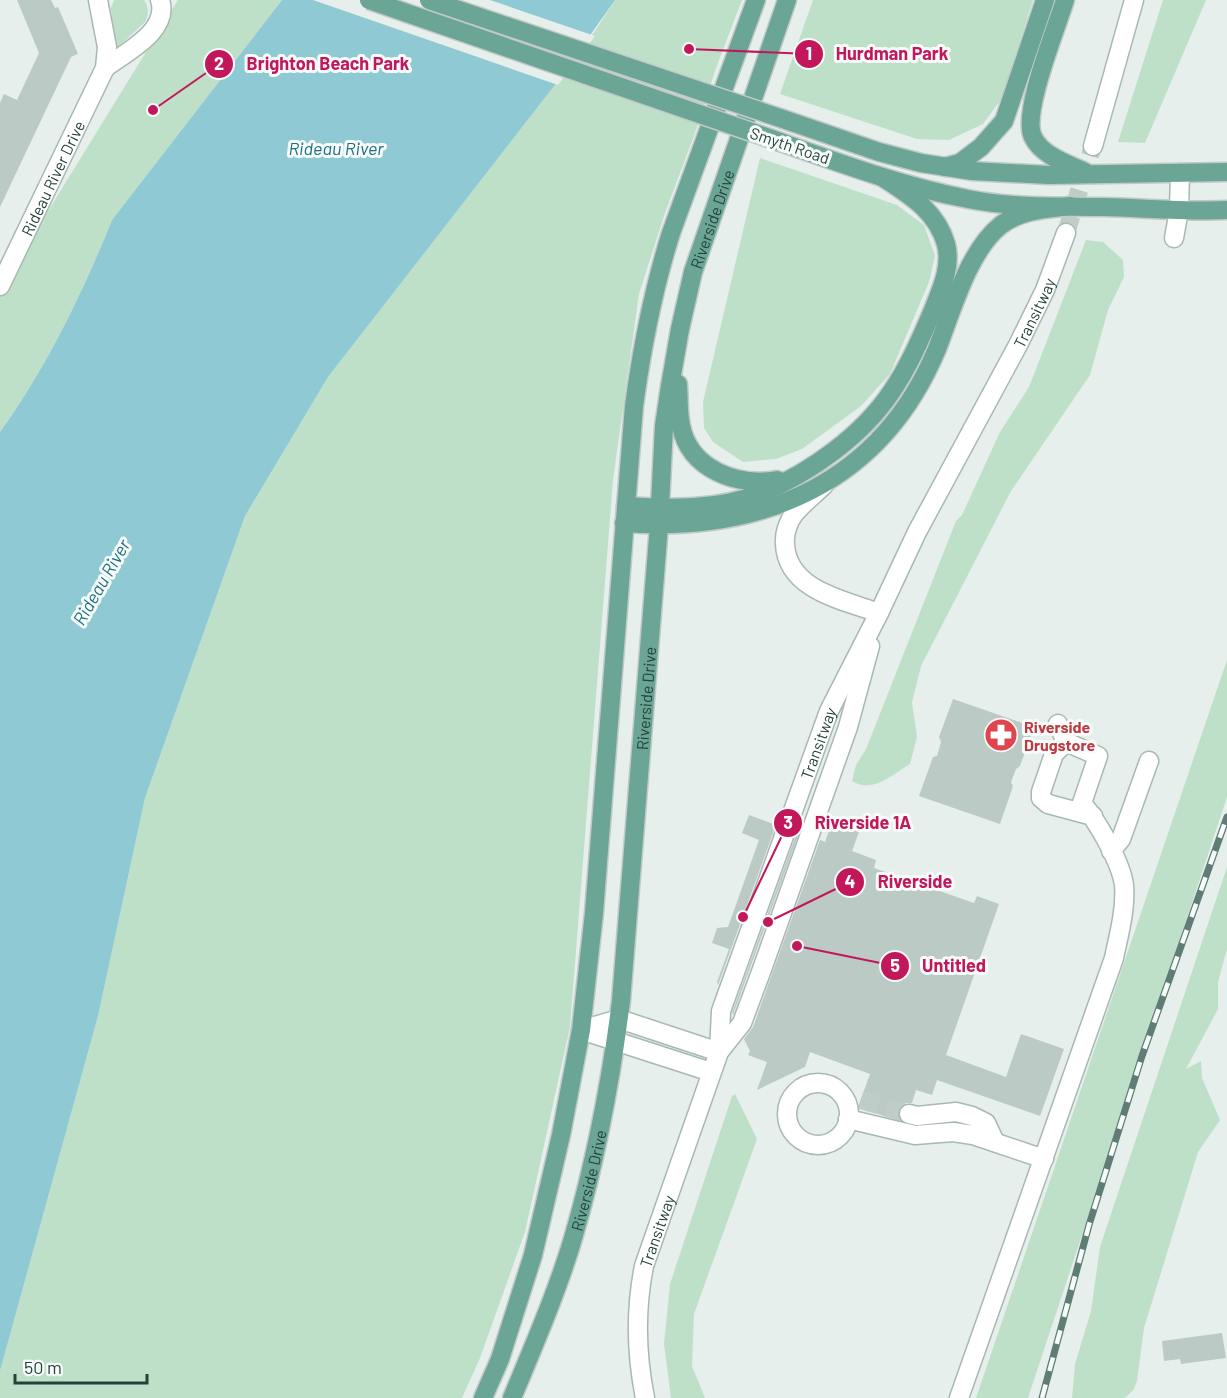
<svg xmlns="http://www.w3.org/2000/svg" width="1227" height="1398" font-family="Barlow,sans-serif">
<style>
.green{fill:#bfe0c8}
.water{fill:#8ec9d4}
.pier{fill:#e6efeb}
.building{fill:#bbcac4}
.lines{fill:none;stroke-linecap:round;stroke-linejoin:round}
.minor-tunnel{stroke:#bfccc8;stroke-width:18;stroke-dasharray:18 9;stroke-linecap:butt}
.minor-casing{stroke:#a8b8b2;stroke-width:21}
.major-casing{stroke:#c2cac8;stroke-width:21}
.minor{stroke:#fff;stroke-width:18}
.major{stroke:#6aa596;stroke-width:18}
.rail-casing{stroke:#5f7d75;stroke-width:7}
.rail{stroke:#f7fbf9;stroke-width:4.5;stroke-dasharray:14;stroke-linecap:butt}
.major-bridge-casing{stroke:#c2cac8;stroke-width:21;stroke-linecap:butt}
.major-bridge{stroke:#6aa596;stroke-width:18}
.labels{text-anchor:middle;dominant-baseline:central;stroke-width:6;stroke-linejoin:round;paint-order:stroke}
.street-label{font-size:16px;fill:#24423a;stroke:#f7fbf9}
.health-label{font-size:16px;font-weight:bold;fill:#be3a42;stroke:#f7fbf9;text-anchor:start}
.water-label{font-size:18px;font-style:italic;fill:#1c6f80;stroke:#f7fbf9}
.leader{fill:none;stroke:#c2185b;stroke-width:2}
.callout-dot{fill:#c2185b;stroke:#f7fbf9;stroke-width:2}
.mark-label{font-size:18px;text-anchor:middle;font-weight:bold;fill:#fff}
.callout-label{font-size:18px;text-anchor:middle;font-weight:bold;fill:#c2185b;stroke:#f7fbf9;stroke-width:6;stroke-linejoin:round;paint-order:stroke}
</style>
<rect width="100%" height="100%" fill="#e6efeb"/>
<g class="green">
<path d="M114 0H144C149 7 149 15 145 22L118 47 114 42 111 8Z"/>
<path d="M178 0H282L112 220C83 292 46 369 0 432V289Z"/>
<polygon points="615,0 742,0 716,68 694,136 665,213 639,294 613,480 570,1027 525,1232 480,1358 462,1398 0,1398 0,1371 98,1016 145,798 245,516 328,377 595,31"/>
<polygon points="813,0 1033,0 1002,98 983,124 949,140 917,139 780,94"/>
<polygon points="1163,0 1206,0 1145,143 1118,142"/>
<polygon points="760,158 897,205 924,225 935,256 929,282 890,374 861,406 802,449 776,459 743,462 713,442 704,428 703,402"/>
<path d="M1086 240 1103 242 1123 260 1124 277 1108 310 1090 375 1011 491 921 666 912 702 917 737 910 764C892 775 872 794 852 781L856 765 866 749 956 521 962 515 1000 432 1029 387Z"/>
<polygon points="1227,660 1227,797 1028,1398 976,1398"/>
<polygon points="1227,867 1227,949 1218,982 1218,1009 1186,1069 1201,1061 1202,1078 1220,1120 1198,1152 1144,1328 1137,1381 1134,1389 1125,1398 1072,1398 1075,1364 1091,1311 1100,1247"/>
<polygon points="735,1094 757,1139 694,1314 692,1366 705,1398 671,1398 664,1344 670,1284 732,1096"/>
</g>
<path class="water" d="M282 0H615L557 82 328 377 245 516 145 798 98 1016 0 1371V432C46 369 83 292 112 220Z"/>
<polygon class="pier" points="313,0 490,0 595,36 558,85"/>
<g class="building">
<polygon points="17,0 51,0 55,8 58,7 78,54 71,57 0,207 0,103 4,94 17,100 39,53"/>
<polygon points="953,699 1034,727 1020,766 1016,769 1011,782 1013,786 1000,824 919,796 933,757 937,756 941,742 939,737"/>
<polygon points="749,815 776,825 718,985 717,982 729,949 712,943 717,928 728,927 759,840 742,833"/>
<polygon points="832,822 859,832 852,851 876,860 874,868 974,903 977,896 999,904 946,1055 1006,1077 1021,1034 1064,1049 1040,1116 937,1080 932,1095 916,1090 912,1103 905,1103 898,1111 900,1120 884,1116 858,1107 870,1074 810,1052 805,1067 757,1090 767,1062 748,1055 750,1051 744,1039 753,1027 820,840 825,842"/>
<polygon points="797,832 799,833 733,1015 732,1013"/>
<polygon points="1222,1333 1226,1358 1181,1364 1180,1359 1164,1361 1162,1341"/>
</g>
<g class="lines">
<g class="minor-tunnel">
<polyline points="1066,233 1093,146"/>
<polyline points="861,1100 909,1114"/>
</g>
<g class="minor-casing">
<g id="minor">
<path d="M105 68C126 52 170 31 160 0"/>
<polyline points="1093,146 1134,0"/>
<polyline points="1174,238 1179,210 1180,173"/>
<path id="s1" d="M0 286 105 68 107 47 98 0"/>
<path d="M824 485C815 494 803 503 794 514 788 522 784 534 785 544 787 590 843 600 879 613"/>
<polyline points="1066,742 1054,754 1041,792 1041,798 1048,804 1093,816"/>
<polyline points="1111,851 1121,839 1149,761"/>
<polyline points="581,1030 619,1019 719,1052"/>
<polyline points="581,1030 711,1072"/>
<path id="s2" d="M719 1052 721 1011 829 711 879 613 917 532 1018 345 1045 290 1066 233"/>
<circle cx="818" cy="1114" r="31"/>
<polyline points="909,1114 917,1116 956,1112 972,1116 986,1123 995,1142"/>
<polyline points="848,1119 915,1135 953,1132 973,1135 1044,1159"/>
<path id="s3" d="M645 1398C636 1353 635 1311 644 1266L719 1052 742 1023 761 972 848 727 870 646"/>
<path d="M959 1398 1114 958C1119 934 1126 909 1124 885 1121 862 1097 821 1082 803L1098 756 1066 742 1058 724"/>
</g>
</g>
<g class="major-casing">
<g id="major">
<path d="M1065 0C1057 27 1021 114 1033 137 1042 156 1068 164 1085 172"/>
<polyline points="783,119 879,152 921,163 972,171 1049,175 1227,172"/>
<path d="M769 138C834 161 900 186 968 199 1013 208 1059 206 1104 207 1145 208 1186 212 1227 210"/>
<polyline points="945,167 960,163 981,147 1004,121 1045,0"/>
<path d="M678 384C679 398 678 412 681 426 690 470 738 487 777 480"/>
<path d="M626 506C670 509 719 510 761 493 810 473 863 435 892 391 909 366 921 338 933 310 941 289 952 267 946 244 936 210 909 195 882 177"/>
<path d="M624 523C763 533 881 483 937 349 952 311 968 251 1001 225 1021 210 1045 209 1070 206"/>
<path d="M483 1398 500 1359 533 1255 561 1135 581 1030 594 913 634 406C642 347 653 290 671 233L756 0"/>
<path id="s4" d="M512 1398C534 1345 558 1290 574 1235 596 1159 611 1080 621 1001L659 525 664 426 670 386 680 329 693 272 787 0"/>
</g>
</g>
<use href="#minor" class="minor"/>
<use href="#major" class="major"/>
<g class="rail-casing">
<polyline id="rail" points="1042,1398 1089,1225 1142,1056 1227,817"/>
</g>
<use href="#rail" class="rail"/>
<g class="major-bridge-casing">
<g id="major-bridge">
<polyline points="369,0 769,138"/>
<polyline points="429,0 783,119"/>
</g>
</g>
<use href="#major-bridge" class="major-bridge"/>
</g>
<defs>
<g id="pharmacy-disc" transform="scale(1.725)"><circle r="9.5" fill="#e0444e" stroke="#f7fbf9"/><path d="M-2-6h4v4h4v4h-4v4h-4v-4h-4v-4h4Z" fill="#fff"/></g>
</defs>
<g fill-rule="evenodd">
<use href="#pharmacy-disc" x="1001" y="735"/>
</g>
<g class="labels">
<g class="street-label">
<text transform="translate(790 145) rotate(19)">Smyth Road</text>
<text stroke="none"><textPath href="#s1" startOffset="120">Rideau River Drive</textPath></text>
<text stroke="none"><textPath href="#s4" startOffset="1203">Riverside Drive</textPath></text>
<text stroke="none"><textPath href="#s2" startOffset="808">Transitway</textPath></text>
<text stroke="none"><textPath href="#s4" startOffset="717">Riverside Drive</textPath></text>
<text stroke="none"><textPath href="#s2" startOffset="326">Transitway</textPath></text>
<text stroke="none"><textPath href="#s4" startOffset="231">Riverside Drive</textPath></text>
<text stroke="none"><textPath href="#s3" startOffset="170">Transitway</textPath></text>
</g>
<g class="health-label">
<text x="1024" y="726">Riverside<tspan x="1024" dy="18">Drugstore</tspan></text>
</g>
<g class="water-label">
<text x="336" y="148">Rideau River</text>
<text transform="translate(101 582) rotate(-60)">Rideau River</text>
</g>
</g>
<path class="leader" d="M689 49L809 54M153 110L219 64M743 917L788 823M768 922L850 882M797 946L895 966"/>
<g class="callout-dot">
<circle cx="689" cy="49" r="6"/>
<circle cx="153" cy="110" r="6"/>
<circle cx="743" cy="917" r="6"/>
<circle cx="768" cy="922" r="6"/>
<circle cx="797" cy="946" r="6"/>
<circle cx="809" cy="54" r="15"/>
<circle cx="219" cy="64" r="15"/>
<circle cx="788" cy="823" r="15"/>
<circle cx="850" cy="882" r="15"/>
<circle cx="895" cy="966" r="15"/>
</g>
<g class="mark-label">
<text x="809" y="60">1</text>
<text x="219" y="70">2</text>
<text x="788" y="829">3</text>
<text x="850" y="888">4</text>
<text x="895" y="972">5</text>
</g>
<g class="callout-label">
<text x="892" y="60">Hurdman Park</text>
<text x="328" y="70">Brighton Beach Park</text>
<text x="863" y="829">Riverside 1A</text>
<text x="915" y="888">Riverside</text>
<text x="954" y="972">Untitled</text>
</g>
<path d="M15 1374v9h132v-9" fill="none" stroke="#24423a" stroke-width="3"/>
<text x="24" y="1374" font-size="18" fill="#24423a" stroke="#f7fbf9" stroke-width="4.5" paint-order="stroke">50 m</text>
</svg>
